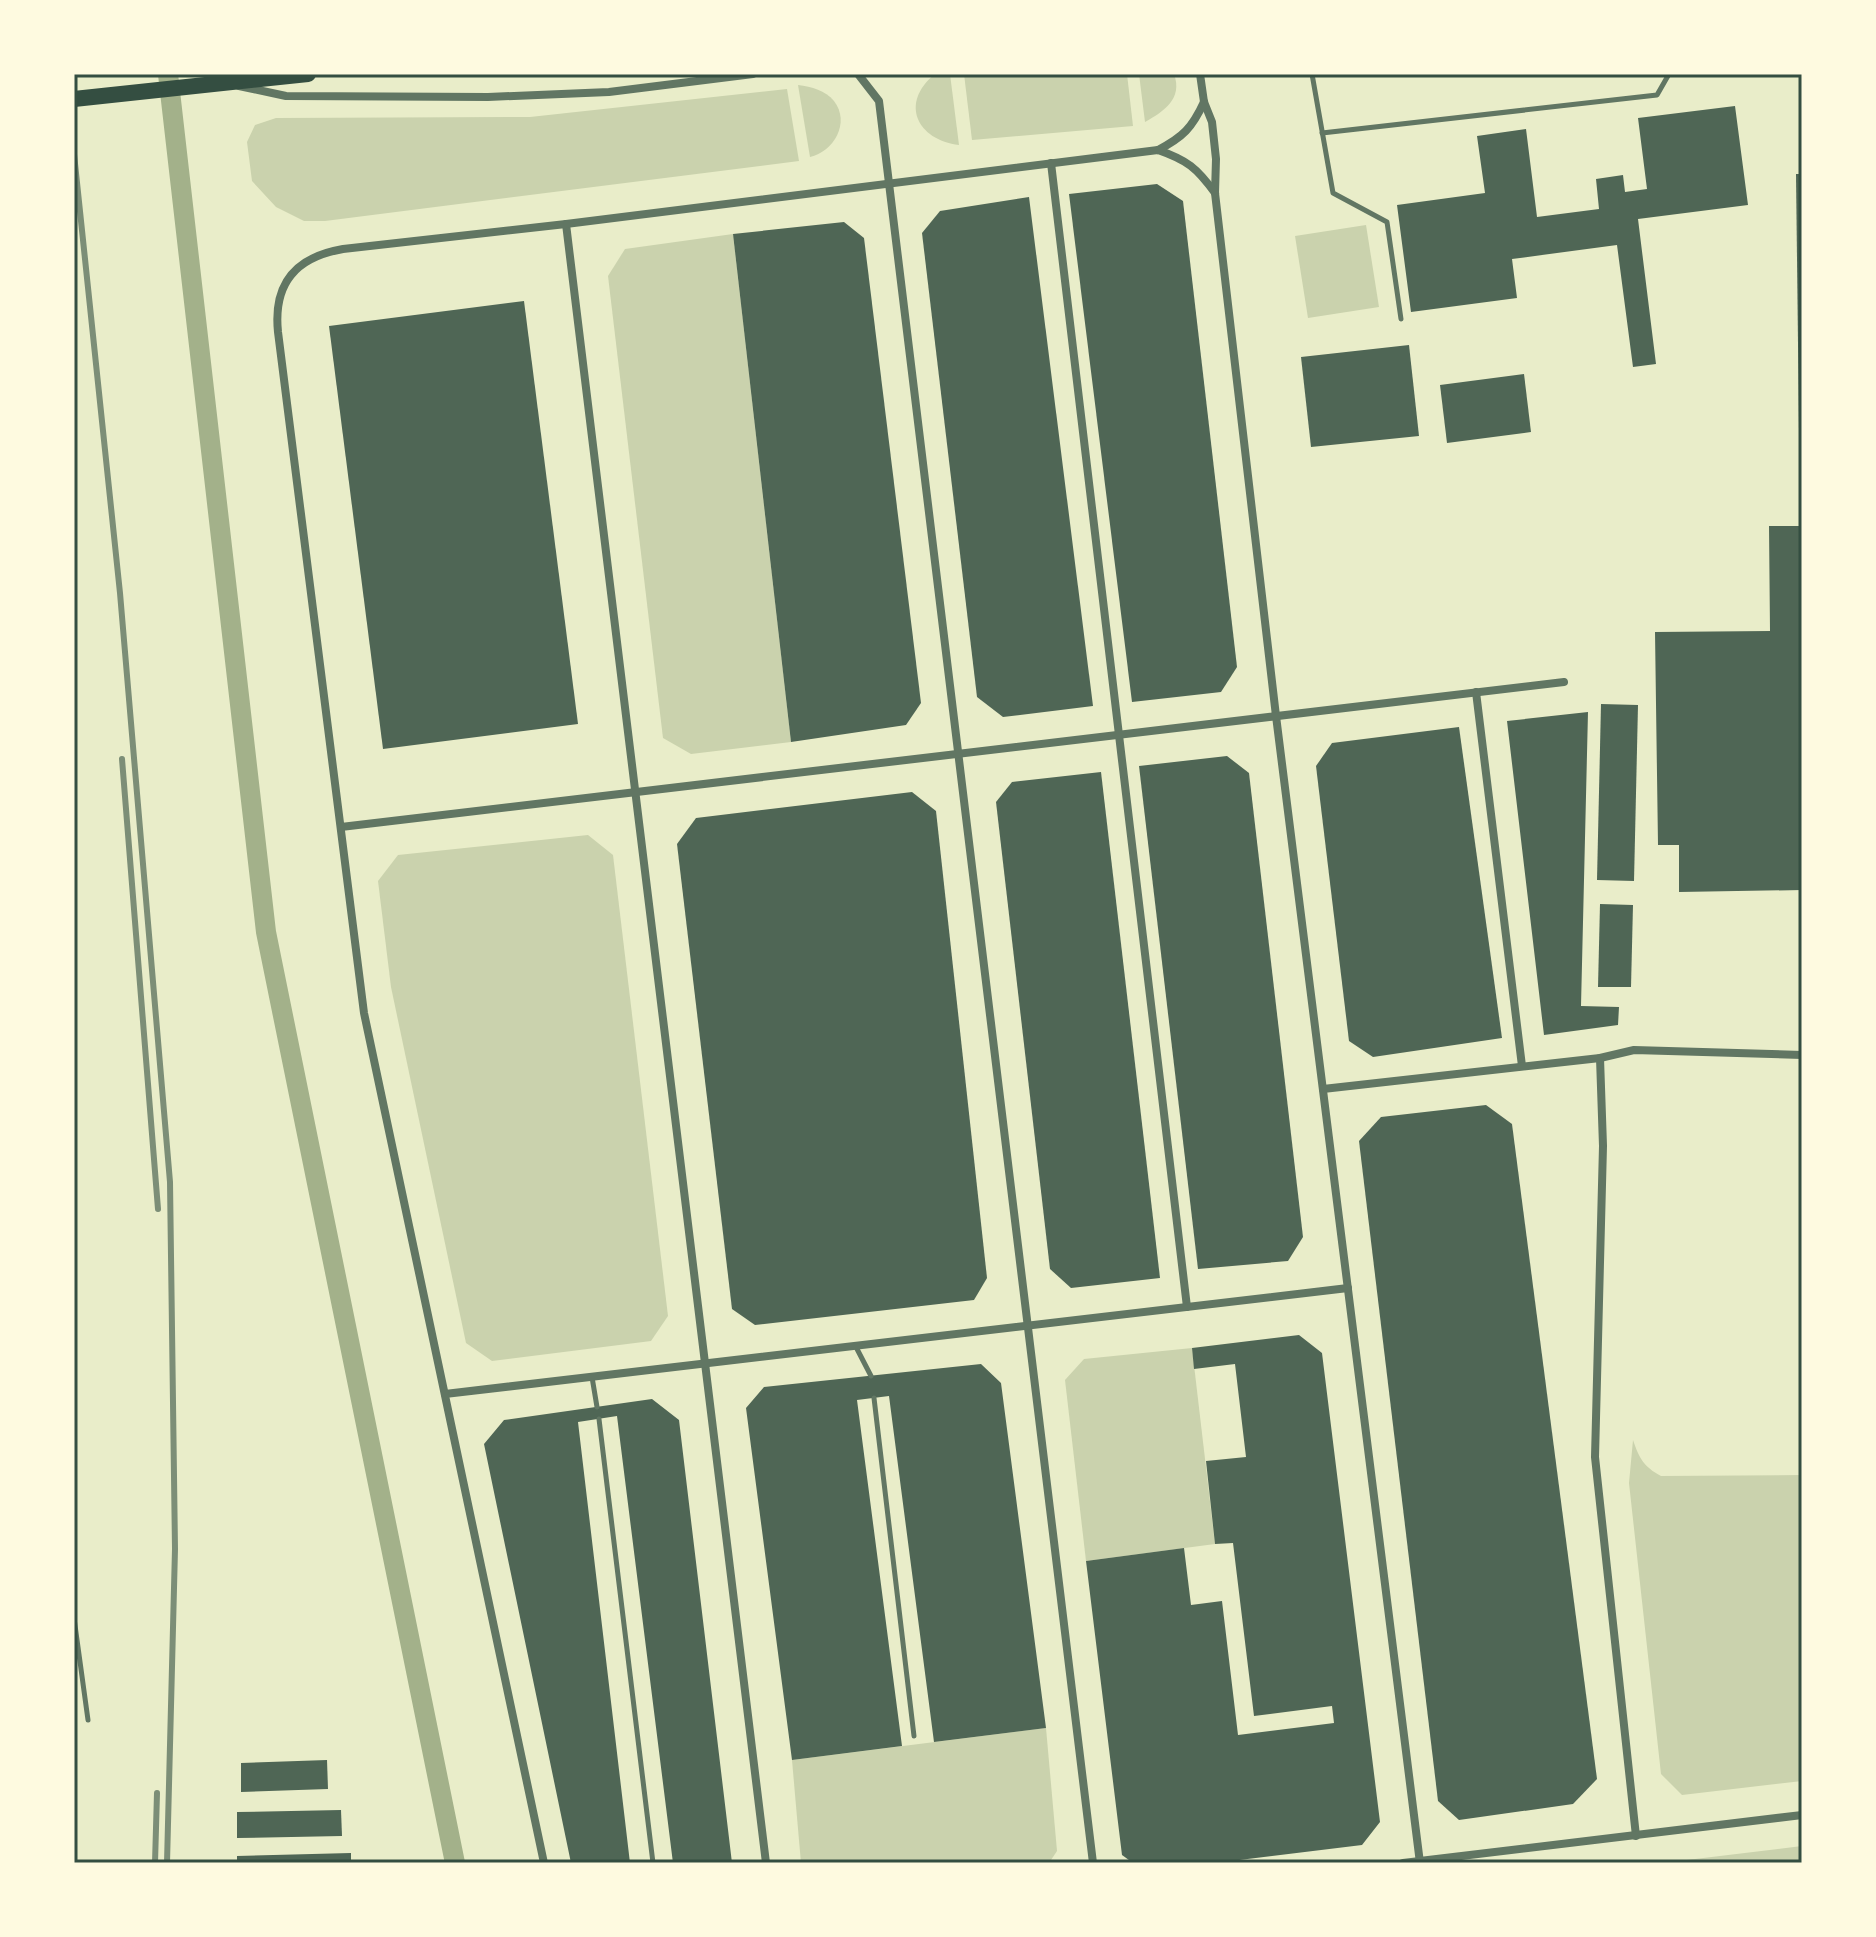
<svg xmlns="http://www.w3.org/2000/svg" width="1876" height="1937" font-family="Montserrat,sans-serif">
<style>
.green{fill:#cad2ad}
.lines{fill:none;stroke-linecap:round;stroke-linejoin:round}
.canal{stroke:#a3b18a;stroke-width:20}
.building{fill:#4f6655}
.service{stroke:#617663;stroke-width:5}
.minor{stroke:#617663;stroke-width:8}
.trunk{stroke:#344e41;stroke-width:16}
.rail{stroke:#7c8e77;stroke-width:6}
.neatline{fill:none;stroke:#344e41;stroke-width:3}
</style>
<rect width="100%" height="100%" fill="#e9edc9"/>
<g class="green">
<path d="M935 74H950L959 145C917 140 899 103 935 74Z"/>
<polygon points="964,74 1127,74 1133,126 972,140"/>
<path d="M1139 74H1174C1183 99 1164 111 1145 122Z"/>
<path d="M798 85C812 87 825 90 834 101 851 123 833 152 810 157Z"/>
<polygon points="787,89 799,161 325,221 304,221 276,207 252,181 247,142 255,125 276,118 530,117"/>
<polygon points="1366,225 1379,307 1308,318 1295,236"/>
<polygon points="733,234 791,742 691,754 663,738 608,276 625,249"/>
<polygon points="588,835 613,855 668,1316 651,1341 492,1361 466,1343 391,987 378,881 398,855"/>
<polygon points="1192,1348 1215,1544 1086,1561 1065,1380 1084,1359"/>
<path d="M1633 1440C1639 1458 1644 1467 1661 1476L1802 1475V1781L1682 1795 1661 1774 1629 1483Z"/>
<polygon points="1046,1728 1057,1851 1049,1863 801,1863 792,1760"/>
<polygon points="1802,1846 1802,1863 1662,1863"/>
</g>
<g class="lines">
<polyline class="canal" points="168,74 266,932 455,1863"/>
</g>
<g class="building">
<polygon points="1735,106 1748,205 1638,219 1656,364 1633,367 1617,245 1512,259 1517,298 1411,312 1397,205 1485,193 1477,136 1526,129 1537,217 1599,209 1596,179 1623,175 1625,192 1647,189 1638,118"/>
<polygon points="1796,174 1802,174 1802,430 1799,430"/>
<polygon points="1157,184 1183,201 1237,667 1221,692 1132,702 1069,194"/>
<polygon points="1029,197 1093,706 1003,717 977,697 922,233 940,211"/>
<polygon points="844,222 864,238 921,703 906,725 791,742 733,234"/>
<polygon points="524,301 578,724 383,749 329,326"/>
<polygon points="1409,345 1419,436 1311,447 1301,357"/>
<polygon points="1524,374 1531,432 1447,443 1440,385"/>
<polygon points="1769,526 1802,526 1802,890 1679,892 1679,845 1658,845 1655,632 1770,631"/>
<polygon points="1601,704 1638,705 1634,881 1597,880"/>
<polygon points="1588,712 1581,1006 1619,1007 1618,1025 1544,1035 1507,721"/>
<polygon points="1459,727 1502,1038 1373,1057 1349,1041 1316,766 1332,743"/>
<polygon points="1227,756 1249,773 1303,1237 1288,1261 1198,1269 1139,766"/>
<polygon points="1101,772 1160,1278 1071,1288 1050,1269 996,802 1012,782"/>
<polygon points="912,792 936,811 987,1278 974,1300 755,1325 732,1309 677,844 696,818"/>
<polygon points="1600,904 1633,905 1631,987 1598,987"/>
<polygon points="1486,1105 1512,1124 1597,1779 1573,1804 1459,1820 1438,1801 1359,1141 1381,1117"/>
<polygon points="1299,1335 1322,1353 1380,1822 1362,1845 1215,1863 1133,1863 1122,1855 1086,1561 1184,1548 1191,1605 1222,1601 1238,1735 1334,1723 1332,1706 1254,1716 1233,1543 1215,1544 1206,1461 1246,1457 1235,1364 1194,1369 1192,1348"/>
<polygon points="981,1364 1001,1383 1046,1728 934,1742 889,1396 857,1400 902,1746 792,1760 746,1408 764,1387"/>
<polygon points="652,1399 679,1420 732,1863 673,1863 617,1416 578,1422 630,1863 571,1863 484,1444 504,1420"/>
<polygon points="327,1760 328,1789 241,1792 241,1763"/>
<polygon points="341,1810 342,1836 237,1838 237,1812"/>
<polygon points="351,1853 351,1863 237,1863 237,1856"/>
</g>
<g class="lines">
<g class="service">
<polyline points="1312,74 1333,193 1387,222 1401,319"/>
<polyline points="1322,133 1657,95 1669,74"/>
<polyline points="856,1347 871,1376"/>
<polyline points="592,1377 597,1407"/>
<polyline points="874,1398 914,1736"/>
<polyline points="599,1419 653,1863"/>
<polyline points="74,1618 88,1720"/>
</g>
<g class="minor">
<polyline points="858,74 879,101 1093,1863"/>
<polyline points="1200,74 1204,102 1212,122 1216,159 1215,193 1276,716 1420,1863"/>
<polyline points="239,86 286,96 488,97 609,92 753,74"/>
<path d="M1158 150C1183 137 1192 128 1204 102"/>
<polyline points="1051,163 1187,1307"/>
<polyline points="566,224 766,1863"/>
<polyline points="1476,692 1522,1066"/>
<polyline points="341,827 1564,682"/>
<polyline points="1600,1058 1603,1146 1595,1457 1636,1836"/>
<polyline points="1323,1089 1600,1058 1634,1050 1802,1055"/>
<polyline points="445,1394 1348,1288"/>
<path d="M544 1863 364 1013 278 332C273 283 296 257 343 249L566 224 1158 150C1187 160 1197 168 1215 193"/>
<polyline points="1403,1863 1802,1815"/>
</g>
<polyline class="trunk" points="74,99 308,74"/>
<g class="rail">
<polyline points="74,154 120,593 170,1182 175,1549 167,1863"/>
<polyline points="122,759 158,1209"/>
<polyline points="155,1863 157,1793"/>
</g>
</g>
<rect width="1876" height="1937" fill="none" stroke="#fefae0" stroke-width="152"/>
<rect x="76" y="76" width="1724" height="1785" class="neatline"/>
</svg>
